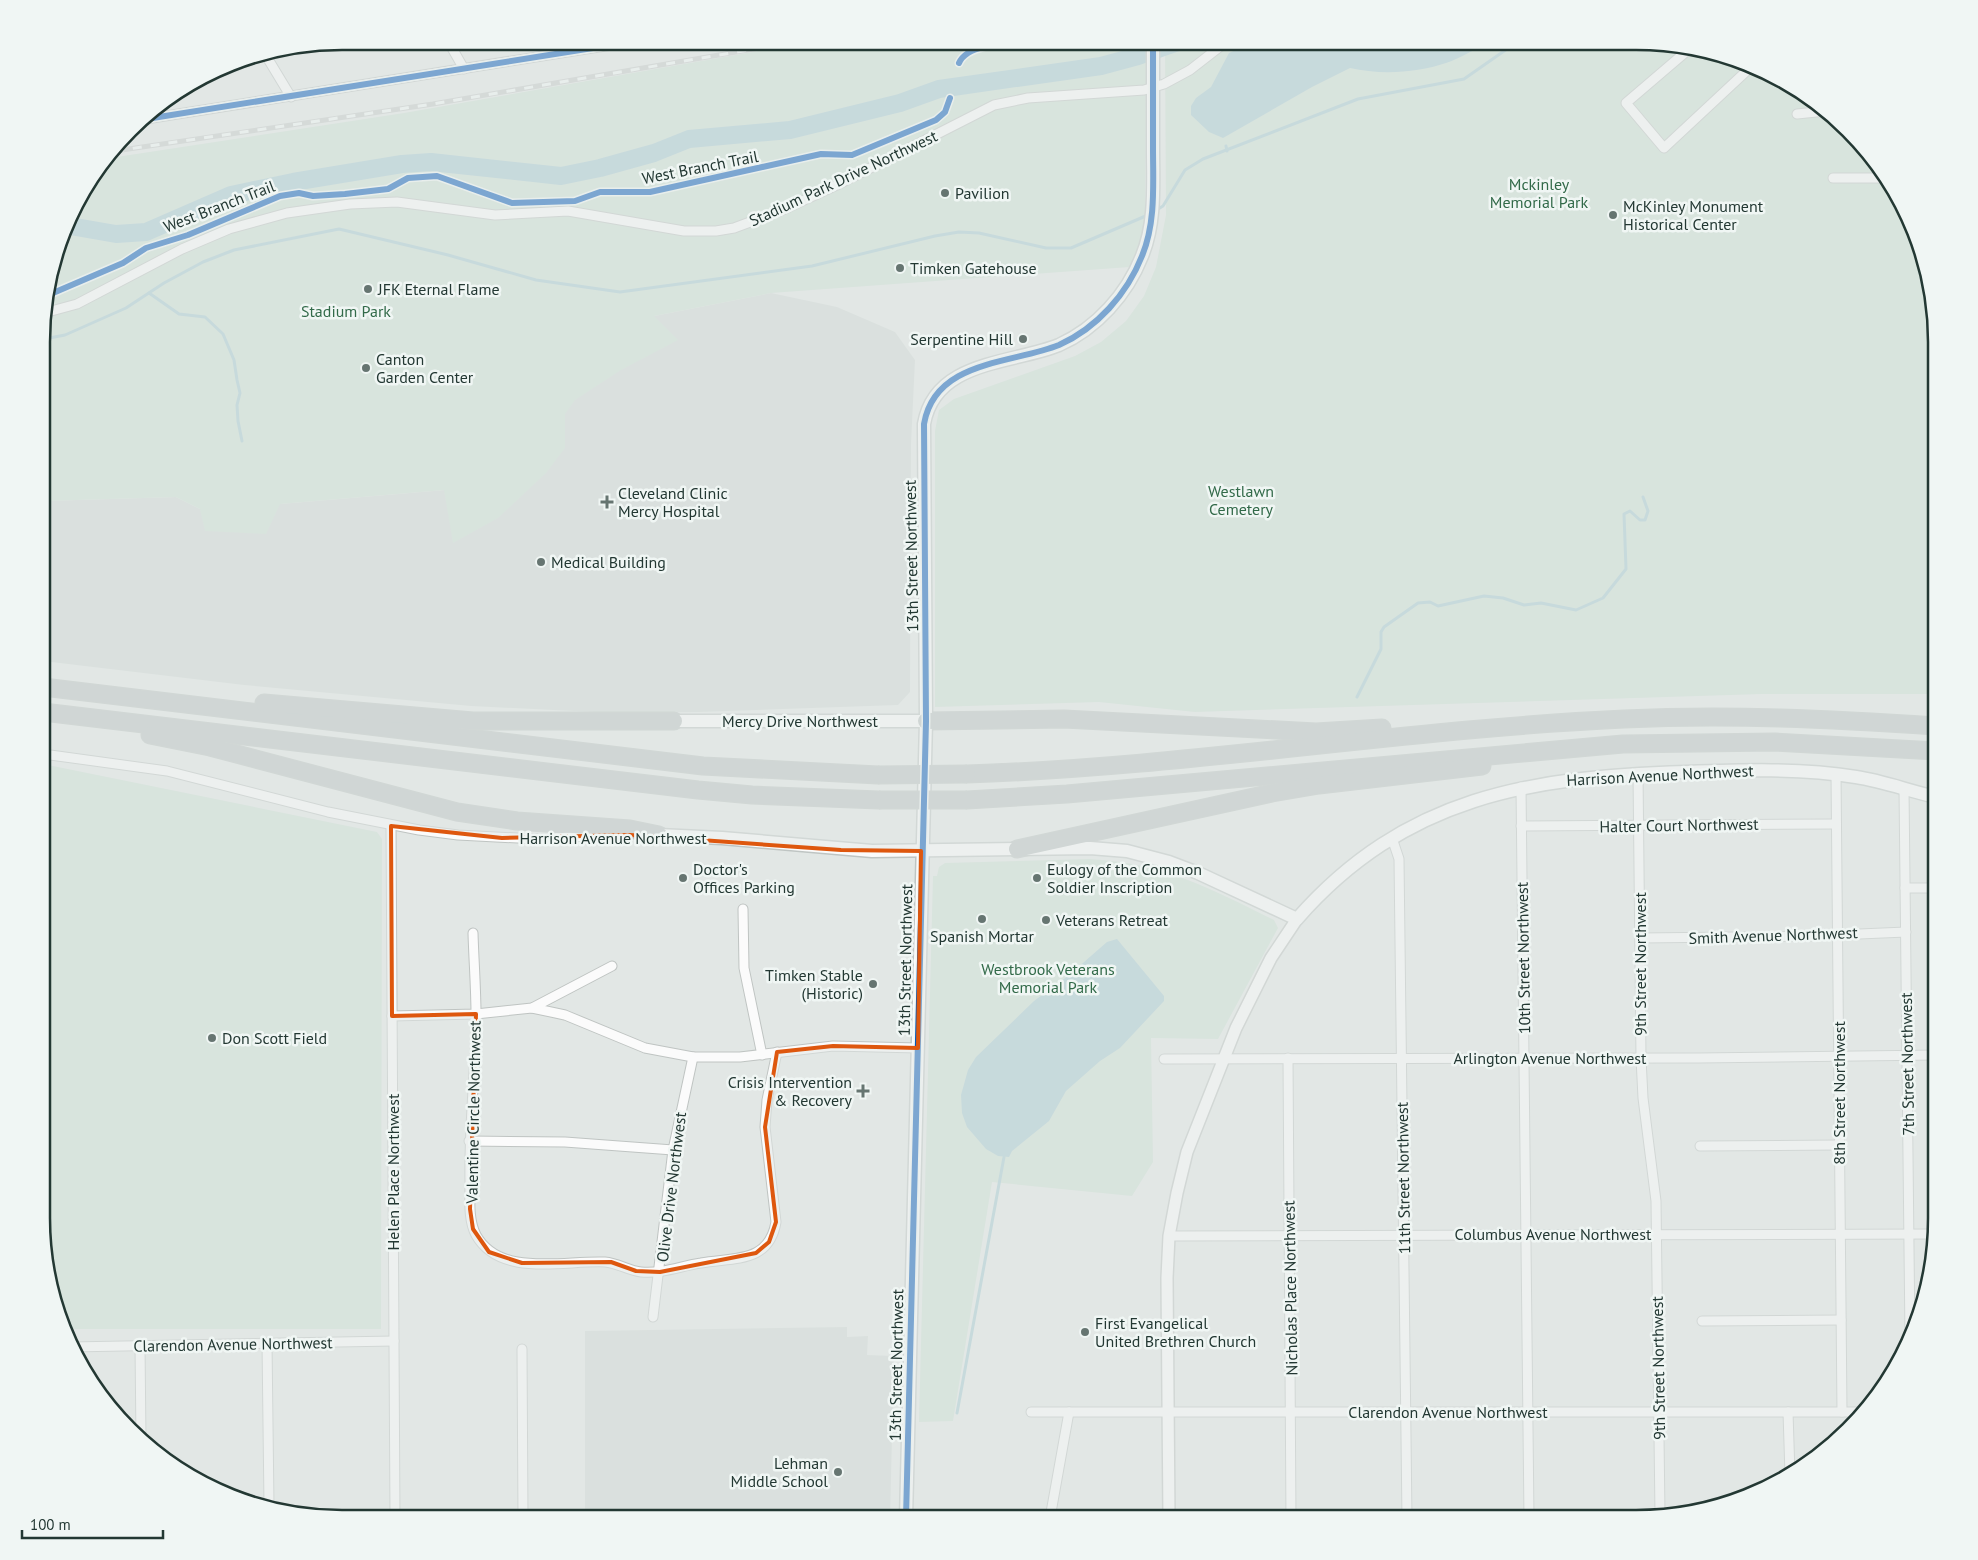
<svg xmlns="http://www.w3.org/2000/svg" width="1978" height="1560" font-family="'PT Sans',sans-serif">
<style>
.built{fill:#d1d8d5}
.green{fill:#cddfd3}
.water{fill:#a7cad1}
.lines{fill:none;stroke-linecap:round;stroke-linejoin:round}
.stream{stroke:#a7cad1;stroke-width:3}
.river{stroke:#a7cad1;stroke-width:18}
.minor-casing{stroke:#bfc4c2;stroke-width:11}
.tertiary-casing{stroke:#bfc4c2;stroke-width:14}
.secondary-casing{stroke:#bfc5c3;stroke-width:15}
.motorway-casing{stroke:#bcc3c1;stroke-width:19}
.minor{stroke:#fbfbfb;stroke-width:9}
.tertiary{stroke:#fbfbfb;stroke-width:11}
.secondary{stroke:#fbfbfb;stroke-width:12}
.motorway{stroke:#bac1c0;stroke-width:16}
.rail-casing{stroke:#c6c9c8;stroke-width:5}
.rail{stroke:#f0f6f4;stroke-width:3;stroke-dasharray:9;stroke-linecap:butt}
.motorway-bridge-casing{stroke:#bcc3c1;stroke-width:19;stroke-linecap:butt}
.motorway-bridge{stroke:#bac1c0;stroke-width:16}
.cycleway-casing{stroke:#f0f6f4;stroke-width:9}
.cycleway{stroke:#0057b8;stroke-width:6}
.marked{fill:none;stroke:#de570e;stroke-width:4;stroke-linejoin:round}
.poi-dot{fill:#667571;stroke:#f0f6f4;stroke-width:2}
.labels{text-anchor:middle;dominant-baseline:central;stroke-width:5;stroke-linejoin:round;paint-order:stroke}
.street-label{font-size:16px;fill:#233833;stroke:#f0f6f4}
.park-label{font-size:16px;fill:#326a49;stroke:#f0f6f4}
.poi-label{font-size:16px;fill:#233833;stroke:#f0f6f4;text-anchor:start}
.rim{fill:none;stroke:#233833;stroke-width:2.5}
</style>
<rect width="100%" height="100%" fill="#e2e7e5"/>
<g class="built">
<polygon points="771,293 837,307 895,332 915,360 911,444 910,692 898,705 699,712 614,713 471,706 244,685 43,661 43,501 176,497 200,509 280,504 445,490 593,328"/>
<polygon points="847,1327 847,1337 868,1336 867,1355 894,1356 890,1518 585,1518 585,1331"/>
</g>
<g class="green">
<polygon points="815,41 1146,42 1145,234 1130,267 771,293 654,316 678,340 621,370 575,400 565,414 565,448 546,473 498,518 453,543 444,490 280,504 266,534 205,531 200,509 176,497 43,501 44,302 81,192 110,158 404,113"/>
<polygon points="1165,42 1655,42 1751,64 1835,116 1886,175 1914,227 1937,342 1936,694 1762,694 1195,712 1099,702 935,707 935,431 939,410 954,399 1075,356 1101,342 1126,321 1144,296 1156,267 1166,215"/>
<polygon points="43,764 377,832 382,839 381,1329 66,1329 42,1238"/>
<path d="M1089 859C1164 863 1209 888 1274 920L1278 928 1218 1039 1151 1038 1153 1162 1132 1196 992 1182 953 1421 919 1422 933 876H937L939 867 945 863Z"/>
</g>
<g class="water">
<path d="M1285 42H1488C1475 49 1461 58 1446 63 1417 73 1380 75 1350 68L1312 87 1223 138 1209 132 1191 115V106L1196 98 1211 87 1229 53 1242 47 1277 46Z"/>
<polygon points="1117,939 1164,996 1164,1001 1120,1048 1100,1061 1066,1091 1049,1121 1012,1151 1009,1157 998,1156 986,1149 967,1127 962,1113 961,1095 968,1070 976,1057 1034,1001 1068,976 1107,942"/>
</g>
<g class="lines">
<g class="stream">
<polyline points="1226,146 1227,151"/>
<polyline points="1155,211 1163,206 1185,170 1203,159 1358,99 1464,79 1517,42"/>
<polyline points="149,293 179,314 205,317 223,334 234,360 237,380 240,393 237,405 238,421 242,441"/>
<polyline points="44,339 65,335 126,308 164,283 203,262 234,250 339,229 448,255 536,280 620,292 812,266 935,236 959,232 979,233 1046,248 1071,248 1148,215"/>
<polyline points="1357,697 1381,649 1381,632 1384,627 1418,603 1430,602 1438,606 1484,596 1503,598 1524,605 1541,603 1576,610 1603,598 1626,569 1624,514 1630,511 1640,520 1645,520 1648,511 1643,497"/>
<polyline points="957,1413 1004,1157"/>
</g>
<polyline class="river" points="70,226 116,234 146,232 231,195 293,182 402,164 431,162 561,176 600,168 654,153 689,139 790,130 900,103 939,89 1101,66 1138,56 1178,42"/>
<g class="minor-casing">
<g id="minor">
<polyline points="448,41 464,69"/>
<polyline points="1688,50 1626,103 1664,148 1753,65"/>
<polyline points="265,54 291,97"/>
<polyline points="1797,114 1826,111"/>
<polyline points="140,120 637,41"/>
<polyline points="1833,178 1888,178"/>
<polyline points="44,313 77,304 182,249 229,229 287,213 350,204 397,202 495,215 568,211 684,231 716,231 734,228 785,209 837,185 994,105 1028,98 1144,90 1164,84 1190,70 1226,42"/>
<polyline points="43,754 167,771 328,812 419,830 458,835 537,839 606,835"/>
<polyline points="1638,773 1641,1058 1643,1098 1656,1201 1660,1514"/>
<polyline points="1836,774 1842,1412"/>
<polyline points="1521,787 1529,1519"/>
<polyline points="1904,789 1910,1339"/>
<polyline points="391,826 395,1518"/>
<polyline points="1521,826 1836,824"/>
<polyline points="1392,838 1399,859 1407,1519"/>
<polyline points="1905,888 1936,888"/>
<polyline points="743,909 744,968 762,1055"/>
<path d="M473 933C474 967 477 1001 476 1035 474 1084 469 1133 470 1182 470 1199 468 1220 476 1235 500 1278 564 1260 605 1262 618 1263 629 1271 641 1272 662 1274 681 1266 701 1263 733 1257 769 1264 776 1222L765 1127 767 1100 777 1052"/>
<polyline points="1640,938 1813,936 1906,932"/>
<polyline points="532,1008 565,1015 645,1048 693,1057 740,1057 833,1046 918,1048"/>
<polyline points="392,1016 476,1014 532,1008 612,966"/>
<polyline points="1288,1058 1291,1519"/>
<polyline points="1164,1059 1699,1058 1936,1055"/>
<polyline points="469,1141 565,1142 673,1150"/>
<polyline points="1700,1146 1839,1145"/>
<polyline points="1169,1236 1936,1234"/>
<polyline points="653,1317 673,1150 693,1057"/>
<polyline points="1702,1321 1841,1320"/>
<polyline points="267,1343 269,1506"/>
<polyline points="140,1345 141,1440"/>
<polyline points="71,1347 394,1341"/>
<polyline points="522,1349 523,1518"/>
<polyline points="1031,1412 1865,1412"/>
<polyline points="1788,1412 1790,1475"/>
<polyline points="1050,1518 1069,1412"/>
</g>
</g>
<g class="tertiary-casing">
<polyline id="tertiary" points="1169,1519 1167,1278 1169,1236 1177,1193 1187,1152 1236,1028 1271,958 1297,919"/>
</g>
<g class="secondary-casing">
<g id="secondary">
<polyline points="674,721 926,721"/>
<path d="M659 835 722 838 872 851 1090 848 1127 851 1169 862 1198 873 1297 919C1405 796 1530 777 1686 772 1743 770 1800 768 1856 777 1883 781 1909 791 1936 797"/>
<path d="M906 1518 926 721 924 424C935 360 1012 364 1059 345 1097 328 1127 294 1142 256 1156 222 1153 184 1153 148 1153 112 1153 77 1153 42"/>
</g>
</g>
<g class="motorway-casing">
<g id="motorway">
<polyline points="43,687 703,766 878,775"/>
<polyline points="264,703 473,721 674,721"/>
<polyline points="43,712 698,790 752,795 879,800"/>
<polyline points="926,721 1064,719 1316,732 1382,728"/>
<polyline points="150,735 210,747 457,812 517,821 630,829 659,835"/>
<path d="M967 774C1187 767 1405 729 1624 719 1729 714 1832 719 1936 726"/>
<polyline points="967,800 1067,794 1623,744 1775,742 1936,751"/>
<polyline points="1017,849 1272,793 1319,785 1482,766"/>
</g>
</g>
<use href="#minor" class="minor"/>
<use href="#tertiary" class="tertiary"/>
<use href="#secondary" class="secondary"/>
<use href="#motorway" class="motorway"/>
<g class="rail-casing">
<polyline id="rail" points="115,151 433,104 801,41"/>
</g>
<use href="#rail" class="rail"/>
<g class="motorway-bridge-casing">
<g id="motorway-bridge">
<polyline points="878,775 967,774"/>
<polyline points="879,800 967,800"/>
</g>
</g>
<use href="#motorway-bridge" class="motorway-bridge"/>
<g class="cycleway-casing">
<g id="cycleway">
<path d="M959 63C968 42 1012 44 1033 42"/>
<polyline points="140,120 637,41"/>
<polyline points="46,296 123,263 146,248 188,235 280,196 299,193 313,196 345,194 388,189 408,178 437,176 512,203 575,201 600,192 650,192 821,154 852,155 936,120 945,112 950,98"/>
<path d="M906 1518 926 721 924 424C935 360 1012 364 1059 345 1097 328 1127 294 1142 256 1156 222 1153 184 1153 148 1153 112 1153 77 1153 42"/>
</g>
</g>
<use href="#cycleway" class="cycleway"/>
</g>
<path d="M0 0H1978V1560H0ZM391 826 502 838 630 835 841 850 921 851 918 1048 833 1046 777 1052 765 1127 776 1222 769 1242 756 1253 660 1272 636 1271 611 1262 522 1263 489 1252 473 1229 470 1209 476 1014 392 1016Z" fill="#e2e7e5" fill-opacity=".55" fill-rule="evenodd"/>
<path class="marked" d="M391 826 502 838 630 835 841 850 921 851 918 1048 833 1046 777 1052 765 1127 776 1222 769 1242 756 1253 660 1272 636 1271 611 1262 522 1263 489 1252 473 1229 470 1209 476 1014 392 1016Z"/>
<g class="poi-dot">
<circle cx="945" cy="193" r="5"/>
<circle cx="1613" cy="215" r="5"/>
<circle cx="900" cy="268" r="5"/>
<circle cx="368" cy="289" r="5"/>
<circle cx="1023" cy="339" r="5"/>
<circle cx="366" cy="368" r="5"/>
<path d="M604.5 494.5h5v5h5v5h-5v5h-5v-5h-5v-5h5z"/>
<circle cx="541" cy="562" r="5"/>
<circle cx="683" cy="878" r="5"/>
<circle cx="1037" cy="878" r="5"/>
<circle cx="982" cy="919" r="5"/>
<circle cx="1046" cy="920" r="5"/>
<circle cx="873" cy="984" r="5"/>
<circle cx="212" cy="1038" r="5"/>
<path d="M860.5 1083.5h5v5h5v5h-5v5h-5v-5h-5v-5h5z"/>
<circle cx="1085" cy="1332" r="5"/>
<circle cx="838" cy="1472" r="5"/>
</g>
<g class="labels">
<g class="street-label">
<text transform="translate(700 167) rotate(-11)">West Branch Trail</text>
<text transform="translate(843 178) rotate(-25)">Stadium Park Drive Northwest</text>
<text transform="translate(219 206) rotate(-21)">West Branch Trail</text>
<text transform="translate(911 556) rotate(-91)">13th Street Northwest</text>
<text x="800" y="721">Mercy Drive Northwest</text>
<text transform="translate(1660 775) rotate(-3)">Harrison Avenue Northwest</text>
<text transform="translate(1679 825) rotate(-1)">Halter Court Northwest</text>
<text x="613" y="838">Harrison Avenue Northwest</text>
<text transform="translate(1773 935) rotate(-2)">Smith Avenue Northwest</text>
<text transform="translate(1523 958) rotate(-91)">10th Street Northwest</text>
<text transform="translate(905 960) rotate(-89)">13th Street Northwest</text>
<text transform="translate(1640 964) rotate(-90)">9th Street Northwest</text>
<text x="1550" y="1058">Arlington Avenue Northwest</text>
<text transform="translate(1907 1064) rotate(-91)">7th Street Northwest</text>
<text transform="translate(1839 1093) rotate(-90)">8th Street Northwest</text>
<text transform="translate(473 1112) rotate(-89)">Valentine Circle Northwest</text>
<text transform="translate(393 1172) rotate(-90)">Helen Place Northwest</text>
<text transform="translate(1403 1178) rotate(-91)">11th Street Northwest</text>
<text transform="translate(671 1187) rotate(-83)">Olive Drive Northwest</text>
<text x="1553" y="1234">Columbus Avenue Northwest</text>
<text transform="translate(1290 1288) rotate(-91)">Nicholas Place Northwest</text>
<text transform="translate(233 1344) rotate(-1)">Clarendon Avenue Northwest</text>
<text transform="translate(896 1365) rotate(-89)">13th Street Northwest</text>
<text transform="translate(1658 1368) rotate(-91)">9th Street Northwest</text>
<text x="1448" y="1412">Clarendon Avenue Northwest</text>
</g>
<g class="park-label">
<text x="1539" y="184">Mckinley<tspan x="1539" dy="18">Memorial Park</tspan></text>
<text x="346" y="311">Stadium Park</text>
<text x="1241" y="491">Westlawn<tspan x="1241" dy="18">Cemetery</tspan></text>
<text x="1048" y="969">Westbrook Veterans<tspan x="1048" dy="18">Memorial Park</tspan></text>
</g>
<g class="poi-label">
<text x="955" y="193">Pavilion</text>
<text x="1623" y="206">McKinley Monument<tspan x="1623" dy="18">Historical Center</tspan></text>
<text x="910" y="268">Timken Gatehouse</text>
<text x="378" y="289">JFK Eternal Flame</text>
<text x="1013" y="339" text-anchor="end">Serpentine Hill</text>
<text x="376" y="359">Canton<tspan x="376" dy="18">Garden Center</tspan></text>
<text x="618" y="493">Cleveland Clinic<tspan x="618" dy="18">Mercy Hospital</tspan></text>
<text x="551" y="562">Medical Building</text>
<text x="693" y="869">Doctor's<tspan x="693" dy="18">Offices Parking</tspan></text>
<text x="1047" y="869">Eulogy of the Common<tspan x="1047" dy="18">Soldier Inscription</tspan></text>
<text x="1056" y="920">Veterans Retreat</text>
<text x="982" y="936" text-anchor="middle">Spanish Mortar</text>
<text x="863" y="975" text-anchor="end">Timken Stable<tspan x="863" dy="18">(Historic)</tspan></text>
<text x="222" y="1038">Don Scott Field</text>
<text x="852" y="1082" text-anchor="end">Crisis Intervention<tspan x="852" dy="18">&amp; Recovery</tspan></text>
<text x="1095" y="1323">First Evangelical<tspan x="1095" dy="18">United Brethren Church</tspan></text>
<text x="828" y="1463" text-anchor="end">Lehman<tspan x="828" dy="18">Middle School</tspan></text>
</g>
</g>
<path d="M0 0H1978V1560H0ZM342 50H1636A292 292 0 0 1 1928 342V1218A292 292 0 0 1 1636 1510H342A292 292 0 0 1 50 1218V342A292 292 0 0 1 342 50Z" fill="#f0f6f4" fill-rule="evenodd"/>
<path class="rim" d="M342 50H1636A292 292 0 0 1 1928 342V1218A292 292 0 0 1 1636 1510H342A292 292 0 0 1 50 1218V342A292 292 0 0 1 342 50Z"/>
<path d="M22 1530v8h141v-8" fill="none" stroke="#233833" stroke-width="2.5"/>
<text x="30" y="1530" font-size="15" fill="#233833" stroke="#f0f6f4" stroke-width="4" paint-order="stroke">100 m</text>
</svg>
